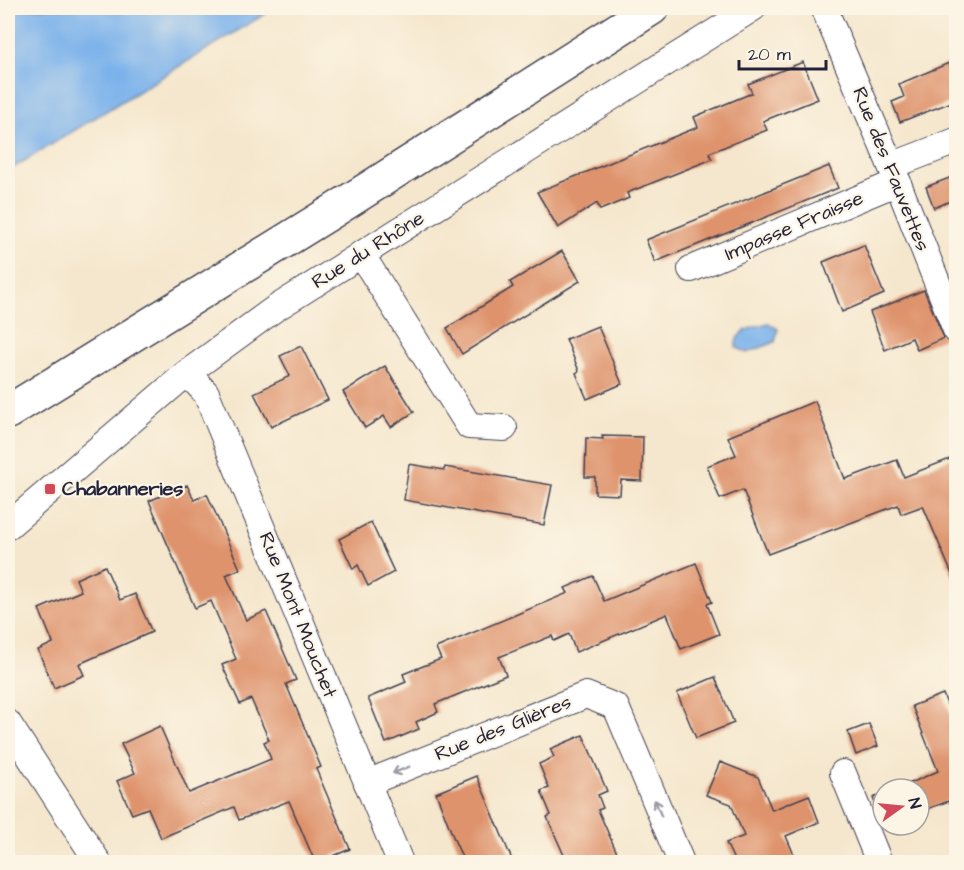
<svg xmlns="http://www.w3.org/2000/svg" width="964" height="870" font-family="'Architects Daughter',sans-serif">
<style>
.water{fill:#7cb2eb;stroke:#4f6a93;stroke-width:1.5}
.building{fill:#de936c}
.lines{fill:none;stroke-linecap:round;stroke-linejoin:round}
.minor-casing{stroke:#424051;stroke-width:28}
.primary-casing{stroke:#424051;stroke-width:36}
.minor{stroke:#fff;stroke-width:26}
.primary{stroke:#fff;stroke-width:33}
.oneway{stroke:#9c9ca7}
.poi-dot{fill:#d1495b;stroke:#fcf5e5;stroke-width:2}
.labels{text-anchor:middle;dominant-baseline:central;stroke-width:4.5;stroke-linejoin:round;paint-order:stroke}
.street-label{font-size:20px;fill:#22223b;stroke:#fcf5e5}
.poi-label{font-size:20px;font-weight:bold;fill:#22223b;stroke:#fcf5e5;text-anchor:start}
</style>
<rect width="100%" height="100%" fill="#fcf5e5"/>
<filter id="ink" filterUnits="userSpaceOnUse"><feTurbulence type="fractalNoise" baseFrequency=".0167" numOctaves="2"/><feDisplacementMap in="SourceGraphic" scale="12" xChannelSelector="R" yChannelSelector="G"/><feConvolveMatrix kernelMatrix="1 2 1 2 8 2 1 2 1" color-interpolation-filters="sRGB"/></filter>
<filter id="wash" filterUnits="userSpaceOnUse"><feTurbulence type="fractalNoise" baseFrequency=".008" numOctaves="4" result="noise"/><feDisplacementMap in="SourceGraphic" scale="24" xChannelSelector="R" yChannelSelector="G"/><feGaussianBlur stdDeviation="1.35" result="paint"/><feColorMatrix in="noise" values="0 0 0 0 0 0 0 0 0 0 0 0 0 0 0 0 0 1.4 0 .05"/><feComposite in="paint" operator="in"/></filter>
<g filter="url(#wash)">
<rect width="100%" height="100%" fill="#f5e7cd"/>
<g class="water">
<polygon points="8,8 275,8 8,171"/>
<path d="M768 323 778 329 775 342 747 353 736 347C734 330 755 327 768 323Z"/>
</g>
<g id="blocks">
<g class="building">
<polygon points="803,62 818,99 763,121 767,130 709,153 712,159 627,193 629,198 600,210 597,203 558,228 537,192 698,127 694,117 752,93 748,84"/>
<polygon points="949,63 957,84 957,100 900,122 892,102 904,97 899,84"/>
<polygon points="829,166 838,188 655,262 646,240"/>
<polygon points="957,175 957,198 934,208 926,187"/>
<polygon points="864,245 884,294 842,312 823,262"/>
<polygon points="562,251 580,281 462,354 447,328 513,287 510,282"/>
<polygon points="924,290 944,338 917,350 912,338 885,350 870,312"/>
<polygon points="598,326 622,384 587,399 576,373 579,371 566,339"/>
<polygon points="301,346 328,400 271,427 254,393 290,376 280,356"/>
<polygon points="385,366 414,412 391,427 384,416 365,428 343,392"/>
<polygon points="815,401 845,479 897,460 904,477 957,456 957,586 923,506 901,514 898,505 768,554 743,490 720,499 707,466 736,455 728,437"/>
<polygon points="602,436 643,437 642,481 621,480 620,495 595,494 595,477 585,477 586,438 603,439"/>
<polygon points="409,464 444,470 445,467 552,485 544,525 404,500"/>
<polygon points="187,485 194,500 207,494 240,569 226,575 246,620 266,611 296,680 286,684 321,767 316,769 350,849 319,862 315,862 289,801 239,820 234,807 161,838 148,808 132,814 117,781 135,773 121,744 160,726 189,793 271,759 264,742 269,740 251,699 240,704 222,665 236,659 211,601 195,608 149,501"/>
<polygon points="371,522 394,572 368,586 358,565 353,569 339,539"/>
<polygon points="696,563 712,602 707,604 719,634 681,649 667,614 576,652 569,634 554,641 552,636 499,657 506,675 435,704 438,712 416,722 419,729 386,743 368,698 406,682 403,674 441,659 436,648 568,593 565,588 593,576 604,601"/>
<polygon points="105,566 120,600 135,594 152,632 79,664 84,675 54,688 38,650 53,643 39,609 81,591 76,579"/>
<polygon points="715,677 734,723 696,738 677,693"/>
<polygon points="943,694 957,729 955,815 949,801 919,812 919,789 897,789 938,771 912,706"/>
<polygon points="869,724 878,746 856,755 848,732"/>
<polygon points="583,735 607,791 598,795 603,808 598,810 621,862 567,862 547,817 551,815 541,791 549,788 539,764 554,757 550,749"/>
<polygon points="720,762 758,777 772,810 809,795 819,822 786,836 797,862 735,862 726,843 744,836 731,804 706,795"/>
<polygon points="477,776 502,836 513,862 464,862 454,839 436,793"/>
<polygon points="883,794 883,824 873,798"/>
</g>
</g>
</g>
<g filter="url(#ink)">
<use href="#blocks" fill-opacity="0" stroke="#424051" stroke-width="1.5"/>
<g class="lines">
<g class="minor-casing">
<g id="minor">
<polyline points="824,8 891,166 956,330"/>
<polyline points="891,166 956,141"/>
<polyline points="361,254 469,426 504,428"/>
<polyline points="691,269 898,182"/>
<polyline points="187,373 206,393 400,862"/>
<polyline points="8,526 187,373 273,310 753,8"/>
<polyline points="8,723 98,862"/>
<polyline points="843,773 879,862"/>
<polyline points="367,783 586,695 616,707 681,862"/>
</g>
</g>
<g class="primary-casing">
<polyline id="primary" points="8,412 330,213 652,8"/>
</g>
<use href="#minor" class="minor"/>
<use href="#primary" class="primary"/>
</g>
<defs><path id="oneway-shaft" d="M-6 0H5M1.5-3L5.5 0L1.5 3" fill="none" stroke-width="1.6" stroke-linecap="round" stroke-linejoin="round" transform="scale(1.5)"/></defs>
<g class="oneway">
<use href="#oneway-shaft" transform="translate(401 770) rotate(158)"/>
<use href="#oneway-shaft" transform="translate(658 808) rotate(-112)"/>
</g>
</g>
<rect class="poi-dot" x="44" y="483" width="12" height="12" rx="3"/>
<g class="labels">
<g class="street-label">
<text transform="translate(891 169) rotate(68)">Rue des Fauvettes</text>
<text transform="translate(794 226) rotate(-23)">Impasse Fraisse</text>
<text transform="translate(368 250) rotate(-32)">Rue du Rhône</text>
<text transform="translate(298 615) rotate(68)">Rue Mont Mouchet</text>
<text transform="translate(503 728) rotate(-22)">Rue des Glières</text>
</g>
<g class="poi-label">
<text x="62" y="489">Chabanneries</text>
</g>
</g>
<rect width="964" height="870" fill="none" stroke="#fcf5e5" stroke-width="30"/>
<g transform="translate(901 807) rotate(75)"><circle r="28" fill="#fcf5e5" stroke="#a5a1a1" stroke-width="1.5"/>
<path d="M0-4.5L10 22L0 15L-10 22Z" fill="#d1495b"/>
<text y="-9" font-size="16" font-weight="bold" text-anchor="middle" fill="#22223b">N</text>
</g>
<path d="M739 60v9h87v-9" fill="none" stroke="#22223b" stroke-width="3"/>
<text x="748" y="60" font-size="18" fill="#22223b" stroke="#fcf5e5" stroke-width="4.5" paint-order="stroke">20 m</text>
</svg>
